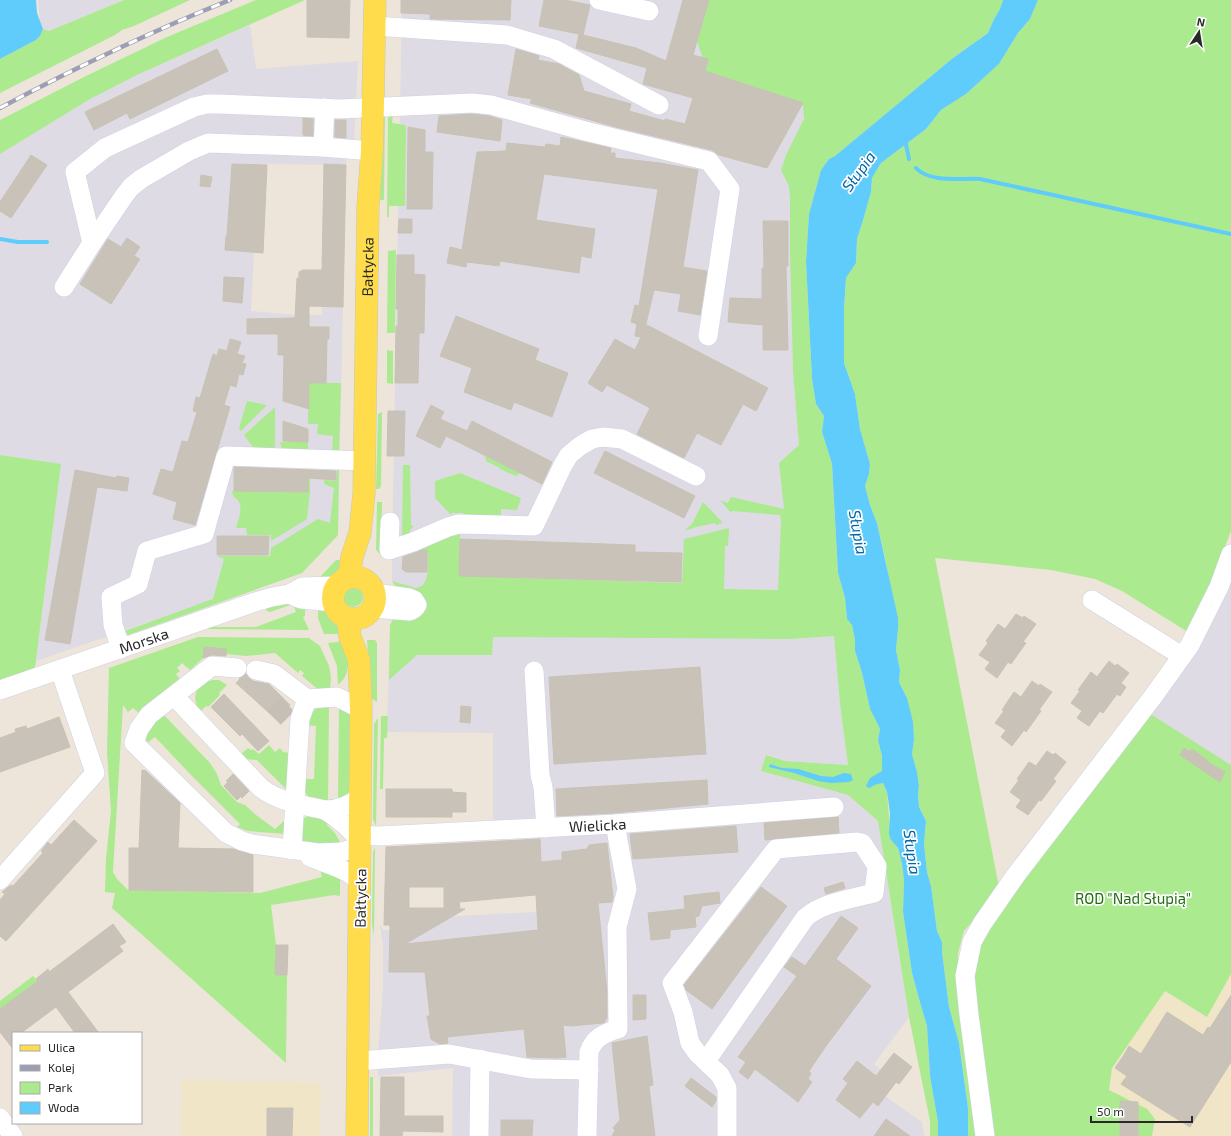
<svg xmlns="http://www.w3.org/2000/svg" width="1231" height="1136" font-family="'Exo 2',sans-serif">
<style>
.industrial{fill:#dedbe5}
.education{fill:#f1e5c7}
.green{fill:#abea8f}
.water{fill:#60ccfb}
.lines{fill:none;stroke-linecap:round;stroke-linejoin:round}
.stream{stroke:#60ccfb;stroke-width:4}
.building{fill:#c8c2b9;stroke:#c9c2b3;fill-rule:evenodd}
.minor-tunnel{stroke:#c6bfb6;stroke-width:19;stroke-dasharray:19 10;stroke-linecap:butt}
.minor-casing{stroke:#ced2e4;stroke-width:20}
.major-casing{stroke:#c7c7c7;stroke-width:23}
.minor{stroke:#fff;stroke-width:19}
.major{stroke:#ffdc4c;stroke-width:22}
.rail-casing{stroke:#9c9eb6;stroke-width:4.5}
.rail{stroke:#fff;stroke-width:3;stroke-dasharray:9;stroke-linecap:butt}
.labels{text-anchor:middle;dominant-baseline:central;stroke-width:3.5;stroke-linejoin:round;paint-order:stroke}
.street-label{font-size:15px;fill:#292929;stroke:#fff}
.park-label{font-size:15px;fill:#226d12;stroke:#fff}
.water-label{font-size:16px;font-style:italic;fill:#0067a6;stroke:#fff}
</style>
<rect width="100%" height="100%" fill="#ede5d9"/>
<g class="industrial">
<polygon points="38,0 124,0 49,31 43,29 40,22"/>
<polygon points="402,0 818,0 791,222 793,372 799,441 790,639 834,636 840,704 848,765 785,761 767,755 761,771 848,795 878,821 909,1017 874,1064 896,1082 885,1096 922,1122 924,1136 452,1136 453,1068 378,1076 378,1053 383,990 383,944 380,924 383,930 418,930 419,918 537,912 531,833 493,826 493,733 387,732 390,625 396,614 397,589 392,581 392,550"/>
<polygon points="250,25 256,69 358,61 354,142 348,142 346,165 261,164 256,252 254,253 251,311 296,315 322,315 322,307 343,307 338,535 302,573 151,627 149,622 36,661 61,465 0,455 0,154 89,99 139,74"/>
<polygon points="1231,562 1231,765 1149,713"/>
</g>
<g class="education">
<polygon points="1231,974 1231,1131 1228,1136 1152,1136 1155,1119 1109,1090 1112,1068 1165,991 1207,1017"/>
<polygon points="182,1080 321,1083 320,1136 181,1136"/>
</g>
<g class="green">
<polygon points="124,0 190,0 134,26 122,30 115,35 0,93 0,59 36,40 40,36 43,29 49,31"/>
<polygon points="256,0 305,0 139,74 90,99 0,154 0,120 84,77 167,37"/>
<path d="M709 0H1003L1000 9 994 19 988 33 953 58 835 156 829 159 821 170 809 214 806 261 812 379 816 404 824 416 822 432 832 464 838 573 845 598 847 619 852 625 855 640V651L862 673 870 709 880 729 878 740 882 756 883 783 887 792 891 840 898 848 902 864 904 880 903 912 912 973 921 1006 927 1026 930 1076 938 1122V1136H930V1121L909 1017 878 821 848 795 761 771 766 755 785 761 848 765 840 704 834 636 790 639 493 637 492 655H417L389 680 390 625 396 614 397 589 392 581 416 588C432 586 427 561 427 550H406L460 532V576L682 583 684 539 729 528 728 546H725L724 589 778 590 781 523 780 515 732 511 731 513 720 500 728 503 731 497 784 509 779 463 799 445 793 372 790 252V198L789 186 781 170 786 155 804 119 803 103 705 71 708 60 703 58 697 42Z"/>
<polygon points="1038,0 1231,0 1231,531 1191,634 1122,591 1095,579 1051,570 935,558 999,887 983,910 964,931 958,953 960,984 981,1136 968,1136 968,1108 959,1043 949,1007 942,952 942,942 937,931 931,886 927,872 924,844 926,821 919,807 918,793 919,786 917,772 912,754 914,740 907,698 899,682 900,670 896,650 898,629 886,562 877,523 870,505 865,486 869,474 870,464 860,429 855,394 844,363 844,309 846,278 856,263 857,239 864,217 871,192 872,178 881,163 926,129 941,110 966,94 999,64 1018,33 1030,19"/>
<polygon points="385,114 384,200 380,200 381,120"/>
<polygon points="393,114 392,123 406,125 405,206 389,206 389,217 387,217 388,118"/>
<polygon points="396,250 395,333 387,333 388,251"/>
<polygon points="387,350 393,351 393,384 387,383"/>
<polygon points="309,355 315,355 314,383 341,383 339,453 332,453 333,436 317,434 318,424 308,424"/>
<polygon points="247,401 267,405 241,431 239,428"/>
<polygon points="275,407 275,452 254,449 244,435"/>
<polygon points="382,412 381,486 379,489 376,489 378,414"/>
<polygon points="280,442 308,442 308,453 283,452"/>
<polygon points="0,455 61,464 35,668 0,681"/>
<polygon points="485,456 520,473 516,476 500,469 500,468 486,461"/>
<path d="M308 464H310V492L307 519 271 541V535H247L246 528H236C238 521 243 508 239 502 236 497 232 497 232 491L308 492Z"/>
<polygon points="338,465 339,465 338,535 302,573 128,635 125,631 213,599 224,559 217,556 270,556 271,548 318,519 330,523 334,488 324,484 324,480 336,481"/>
<polygon points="403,465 410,465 411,525 414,526 409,531 414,536 402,538"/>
<polygon points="460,473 521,498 517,510 501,509 501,515 464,515 463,513 452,513 451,515 435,498 435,481"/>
<polygon points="377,502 382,502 381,555 376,550"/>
<polygon points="703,502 723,523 716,525 715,523 692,528 692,529 685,530 692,524"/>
<polygon points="336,560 347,561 333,576 327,580 320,577"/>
<circle cx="353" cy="597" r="10"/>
<polygon points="305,603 305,616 303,617 309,630 202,629 202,627 256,627 296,612 293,604 270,612 267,611 266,608 270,604"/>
<path d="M318 603C334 612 337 617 344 634H324L318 618Z"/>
<polygon points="198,637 309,638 320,646 329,666 331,677 330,690 321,692 302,676 304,673 300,670 298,673 275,653 246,656 226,654 226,649 204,647 203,658 190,670 182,663 177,668 180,671 176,674 180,679 140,714 133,708 128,712 123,705 113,872 117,879 128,890 260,893 322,877 320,869 340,873 340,896 334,895 271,905 276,945 275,975 287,975 286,1063 112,908 115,893 105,892 106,859 111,811 107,752 109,668"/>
<polygon points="367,640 375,640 377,643 377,702 372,699"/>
<path d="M346 641C348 657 352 674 338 685L337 666 328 643Z"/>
<path d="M213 680H219L227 685 219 693 220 695 208 707 206 706 200 712C191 697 195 684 213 680Z"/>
<path d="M323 706 329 707 328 803 308 797 304 789 305 779H314L316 726 305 725C310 715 312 709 323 706Z"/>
<polygon points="339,706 349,713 350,716 349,791 347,796 338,803"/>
<polygon points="1149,713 1231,765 1231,974 1207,1017 1165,991 1112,1068 1109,1090 1147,1109 1155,1119 1152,1136 990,1136 971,971 976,949 990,926"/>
<polygon points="163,714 210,763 217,774 221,785 237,802 245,805 256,815 275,829 285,820 285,834 248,831 237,827 240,824 191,775 155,737 147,743 145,735 147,726"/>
<polygon points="381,716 388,716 387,738 384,738 383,789 380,789"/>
<polygon points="378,718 376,826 373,819 374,724"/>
<polygon points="269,745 275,752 280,748 283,752 290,753 288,785 286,789 257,760 244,759 241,754 248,748 251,750 253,749 259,754"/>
<polygon points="310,816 328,818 327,825 335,833 341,844 336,846 303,841 301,839 301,820 306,817"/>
<polygon points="375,847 374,936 372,924 373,853"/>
<polygon points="33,976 38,981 0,1009 0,1001"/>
<rect x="370" y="1077" width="3" height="59"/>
</g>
<g class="water">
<polygon points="0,0 36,0 37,13 43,29 40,36 36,40 0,59"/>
<polygon points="1003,0 1038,0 1030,19 1018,33 999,64 966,94 941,110 926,129 881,163 872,178 871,192 864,217 857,239 856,263 846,278 844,309 844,363 855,394 860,429 870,464 869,474 865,486 870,505 877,523 898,618 898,629 896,650 900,670 899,682 907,698 913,722 914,740 912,754 917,772 919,786 918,793 919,807 926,821 924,844 927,872 931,886 937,931 942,942 942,952 949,1007 959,1043 968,1108 968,1136 938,1136 938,1122 930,1076 927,1026 921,1006 912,973 903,912 904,880 902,864 898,848 891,840 889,834 890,813 887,792 883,783 874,785 870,788 867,787 866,786 870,778 882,771 882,756 878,740 880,729 870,709 862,673 855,651 855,640 852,625 847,619 845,598 838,573 832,464 822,432 824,416 816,404 812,379 806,261 809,214 821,170 829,159 835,156 953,58 988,33 994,19 1000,9"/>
<polygon points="770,764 782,768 798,769 821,776 833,777 844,773 851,774 853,780 849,782 831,783 818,781 794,773 769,767"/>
</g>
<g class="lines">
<g class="stream">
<polyline points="905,140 909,159"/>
<path d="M916 168C930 183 961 178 980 179L1231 234"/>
<polyline points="0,239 18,242 47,242"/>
</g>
</g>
<g class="building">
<polygon points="307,0 350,0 349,38 307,37"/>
<polygon points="401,0 511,0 510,20 430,19 430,14 401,13"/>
<polygon points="544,0 565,0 590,5 583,35 636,48 666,61 683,0 709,0 693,55 708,59 705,71 803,103 767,168 719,155 712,150 616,127 530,103 532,99 508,95 516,49 539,56 538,60 559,64 579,75 584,91 631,104 629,111 665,121 665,119 685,124 693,98 643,84 647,68 576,48 579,34 539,26"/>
<polygon points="217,49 228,71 130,119 127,113 94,130 85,112"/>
<polygon points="472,114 489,116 502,120 500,141 437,132 439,116"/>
<polygon points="303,118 313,119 313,136 303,135"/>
<polygon points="335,120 346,120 346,138 335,137"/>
<polygon points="408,127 425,130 425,152 433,152 432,209 407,209"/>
<polygon points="561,137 611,148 610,153 615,153 615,158 660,163 698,170 683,267 707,271 700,315 678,311 681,294 654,290 644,332 647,325 768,388 756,411 743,404 721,445 697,433 684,458 637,434 650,408 607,385 602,392 588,383 615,339 635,350 641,337 635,336 637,324 631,322 635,305 639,306 658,189 544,174 536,220 595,229 591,258 581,256 579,273 500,261 499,266 467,262 466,267 447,263 450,247 462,250 477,152 506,151 507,143 545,147 546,144 560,146"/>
<polygon points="31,155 47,165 11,218 0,211 0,202"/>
<polygon points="232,164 267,165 263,253 225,250 226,236 227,236"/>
<polygon points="324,164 346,165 343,307 309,306 309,327 329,327 329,339 327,339 326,383 309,383 309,409 283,401 284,355 278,355 278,334 247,334 247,319 295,318 297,278 299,278 299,272 303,270 322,270"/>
<polygon points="201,175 212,177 210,187 200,186"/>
<polygon points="399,219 412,219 412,233 398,233"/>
<polygon points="763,221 788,221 788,266 786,266 788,350 763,350 763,325 728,322 730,298 762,299 762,268 764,268"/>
<polygon points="127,238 140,247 134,256 140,259 111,304 80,284 108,239 121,247"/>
<polygon points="397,255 414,255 414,274 425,275 424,333 419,333 418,383 395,383 396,326 398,326 398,309 396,309"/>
<polygon points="224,277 244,278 242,303 223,301"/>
<polygon points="456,316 539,349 535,360 568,373 552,417 514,402 511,410 464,392 472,368 440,356"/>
<polygon points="230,339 241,342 237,354 245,356 242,363 246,364 243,375 239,374 236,387 230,385 224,405 230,407 195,525 173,519 177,502 153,494 161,469 173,472 182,441 188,442 197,412 193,411 196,397 200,398 213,354 217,356 219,349 227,351"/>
<polygon points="431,405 444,412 440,419 467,431 472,421 552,462 542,484 446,436 440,448 416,436"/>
<polygon points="388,411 405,411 404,456 387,456"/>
<polygon points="283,421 308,429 308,442 283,441"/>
<polygon points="605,451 695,496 684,518 594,473"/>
<polygon points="234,467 336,471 336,480 308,478 308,492 234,491"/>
<polygon points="75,470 116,478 117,476 129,478 127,491 97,487 70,644 45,640"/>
<polygon points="217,536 269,536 268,555 217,555"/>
<polygon points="460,539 635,545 635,552 682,553 681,582 459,576"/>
<polygon points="422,550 427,550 427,572 406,572 402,569 403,557"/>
<polygon points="1016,614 1023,618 1024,616 1036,624 1023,642 1026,643 1011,664 1008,662 997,678 985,669 990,662 979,655 988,643 986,641 998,624 1005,629"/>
<polygon points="204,647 226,649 226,656 212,655 203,658"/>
<polygon points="1109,661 1115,666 1117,664 1129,673 1121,683 1126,687 1120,696 1117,694 1103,713 1100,711 1089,726 1077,718 1082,711 1071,703 1080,691 1078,690 1091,672 1097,677"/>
<polygon points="700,667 706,754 554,764 549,677"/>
<polygon points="246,674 249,678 253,681 269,684 290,705 276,719 236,683 240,679 239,678"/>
<polygon points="1032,681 1039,686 1040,684 1052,692 1039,710 1041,711 1026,732 1024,730 1012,746 1001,737 1006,730 995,723 1004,711 1002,710 1014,692 1021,697"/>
<polygon points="224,694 269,741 258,751 242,734 240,736 211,707"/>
<polygon points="461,706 471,707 470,723 460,722"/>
<polygon points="59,717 70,747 0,772 0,738 16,732 15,729 26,726 27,729"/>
<polygon points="1184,748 1190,752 1192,749 1207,760 1206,761 1225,772 1220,782 1180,755"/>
<polygon points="1047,751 1053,755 1055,753 1066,762 1053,779 1056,781 1041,801 1039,800 1028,815 1016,807 1021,800 1010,792 1019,780 1017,779 1029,762 1036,766"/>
<polygon points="142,770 146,771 180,803 178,848 234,849 253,855 253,892 129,890 129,848 139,848"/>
<polygon points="233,774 249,791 242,798 241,796 237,800 224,786 228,782 226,781"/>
<polygon points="707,780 708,804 614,813 557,816 556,789"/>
<polygon points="386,789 452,789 452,792 466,793 466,812 452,812 452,817 386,817"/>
<polygon points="838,817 839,833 765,840 764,823"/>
<polygon points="74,820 97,841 6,941 0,936 0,900 5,894 2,892 11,885 13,886 43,853 41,851 48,842 51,845"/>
<polygon points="736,826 738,852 633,859 630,834"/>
<path d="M540 839 541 862 562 860V852L587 849 589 845 607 843 613 897 612 902 598 903 607 992V1019H605V1022L603 1023 571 1026 563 1025 566 1057 557 1058 527 1057 524 1029 447 1037 448 1043 440 1044 436 1042 431 1039 427 1016H430L425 972H389L390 925H384L386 847ZM409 887H444V908H409ZM536 895 538 930 405 944 465 909H460L459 902Z"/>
<polygon points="843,882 845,888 826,894 824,888"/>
<polygon points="761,887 787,906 712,1009 686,990 684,985"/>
<polygon points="719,892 720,903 702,906 699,916 695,917 696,927 670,930 670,938 651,940 648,913 685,909 684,896"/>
<polygon points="841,916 858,928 836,959 871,986 826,1046 809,1071 811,1073 808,1079 812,1082 798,1102 755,1069 748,1079 739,1072 746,1062 738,1057 797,976 784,967 792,957 805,966"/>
<polygon points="113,924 126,942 119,946 123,951 68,992 99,1033 75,1033 56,1007 21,1033 13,1033 13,1049 0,1032 0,1009 38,981 36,979 48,969 49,972"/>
<polygon points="276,945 288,945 287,975 275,975"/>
<polygon points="633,995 646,995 646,1019 633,1020"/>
<polygon points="1231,995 1231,1062 1190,1127 1121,1084 1127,1076 1115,1068 1124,1055 1129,1046 1141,1054 1167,1012 1203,1035 1208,1027 1210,1028"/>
<polygon points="647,1036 653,1085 649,1086 655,1136 612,1136 615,1130 613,1128 620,1120 612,1043"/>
<polygon points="894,1053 912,1067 899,1084 896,1082 878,1106 873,1102 860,1118 836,1100 848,1083 843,1079 857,1061 876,1076"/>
<polygon points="381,1077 404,1077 404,1116 443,1116 443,1132 403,1131 402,1136 380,1136"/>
<polygon points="691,1078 716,1097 716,1101 712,1107 685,1086"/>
<polygon points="1120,1101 1138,1102 1138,1136 1120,1136"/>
<polygon points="267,1108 293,1108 292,1136 267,1136"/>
<polygon points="886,1119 910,1136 874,1136"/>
<polygon points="501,1120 533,1120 532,1136 501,1136"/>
</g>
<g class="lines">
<polyline class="minor-tunnel" points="274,718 289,703"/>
<g class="minor-casing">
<g id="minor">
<polyline points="599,0 649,11"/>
<polyline points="374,26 507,35 554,49 659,105"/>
<polyline points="323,147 325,108"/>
<polyline points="92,243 124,196 131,187 141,179 189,151 208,143 323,147 372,151"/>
<polyline points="64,287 92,243 75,172 105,148 194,107 207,104 219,104 340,109 472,103 491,105 585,131 709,161 730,189 708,336"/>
<polyline points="390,522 389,550 413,542 448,527 459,524 534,526 563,465 569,455 580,446 592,439 603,437 622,439 696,476"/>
<polyline points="1092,600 1182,656"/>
<polyline points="333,602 301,599 289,594 302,587 335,586"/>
<path d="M373 608 409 611C413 610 415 609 417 605L414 600 409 598 375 593"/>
<polyline points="121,649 113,625 111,597 138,584 147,551 204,534 226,456 365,461"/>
<polyline points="237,668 212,666 149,715 139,729 134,743 226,833 242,841 252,844 318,853 341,852 360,847"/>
<polyline points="256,670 274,674 307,699 337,697 361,709"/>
<polyline points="534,671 540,775 543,787 546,828"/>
<path id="s1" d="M0 690 255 602 272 597 289 594"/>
<path d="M174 696 261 788C279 802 303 805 325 810 339 810 351 806 361 795"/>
<path d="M325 810C339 819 351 828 360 842"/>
<path id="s2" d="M360 835 378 836 615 824 834 807"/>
<polyline points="292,850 300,719 307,699"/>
<path d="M310 857C327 864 348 869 360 882"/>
<polyline points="0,880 95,773 60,670"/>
<polyline points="358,1061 449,1054 531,1069 589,1070"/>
<path d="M706 1061 805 918C821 903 854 898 874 893L877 866 862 843 857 842 776 849 672 983 683 1012 690 1043 698 1054 720 1075 727 1088V1136"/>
<polyline points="0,1118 13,1136"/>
<polyline points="479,1136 480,1059"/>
<path d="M587 1136 589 1052C594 1037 605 1033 618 1029L617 927 627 889 615 824"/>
<polyline points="985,1136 969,1015 965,976 972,942 982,924 1016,875 1152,698 1190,645 1219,587 1231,554"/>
</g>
</g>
<g class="major-casing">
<g id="major">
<circle cx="354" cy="598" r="21"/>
<path id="s3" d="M349 577 352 557 360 533 364 493 368 206 372 151 375 0"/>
<polyline points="348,619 350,637 359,660 361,709 357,1136"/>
</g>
</g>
<use href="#minor" class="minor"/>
<use href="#major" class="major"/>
<g class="rail-casing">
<path id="rail" d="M0 108C75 68 152 31 230 0"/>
</g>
<use href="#rail" class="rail"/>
</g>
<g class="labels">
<g class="street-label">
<text stroke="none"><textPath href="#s3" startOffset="312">Bałtycka</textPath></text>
<text stroke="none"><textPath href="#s1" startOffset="152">Morska</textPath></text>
<text stroke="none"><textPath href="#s2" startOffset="238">Wielicka</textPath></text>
<text transform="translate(360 898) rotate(-89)">Bałtycka</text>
</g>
<g class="park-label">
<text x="1133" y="898">ROD "Nad Słupią"</text>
</g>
<g class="water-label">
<text transform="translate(858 171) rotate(-54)">Słupia</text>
<text transform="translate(859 532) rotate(80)">Słupia</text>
<text transform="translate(913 852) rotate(82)">Słupia</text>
</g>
</g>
<rect x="12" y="1032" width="130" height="92" fill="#ffffff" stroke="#a9a9a9"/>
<rect x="20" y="1045" width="20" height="6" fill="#ffdc4c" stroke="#a9a9a9"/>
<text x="48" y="1052" font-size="12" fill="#292929">Ulica</text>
<rect x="20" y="1065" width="20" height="6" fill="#9c9eb6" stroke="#a9a9a9"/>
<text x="48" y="1072" font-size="12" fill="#292929">Kolej</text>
<rect x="20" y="1082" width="20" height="12" fill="#abea8f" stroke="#a9a9a9"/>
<text x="48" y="1092" font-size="12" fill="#292929">Park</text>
<rect x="20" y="1102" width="20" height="12" fill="#60ccfb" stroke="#a9a9a9"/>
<text x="48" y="1112" font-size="12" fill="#292929">Woda</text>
<g transform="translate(1199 32) rotate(12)" stroke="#ffffff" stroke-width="3" paint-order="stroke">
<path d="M0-3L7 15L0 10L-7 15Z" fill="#292929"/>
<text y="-6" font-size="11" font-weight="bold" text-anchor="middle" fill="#292929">N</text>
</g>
<path d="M1091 1116v6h101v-6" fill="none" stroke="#292929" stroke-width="2"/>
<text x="1097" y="1116" font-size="12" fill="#292929" stroke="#ffffff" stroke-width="3" paint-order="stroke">50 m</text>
</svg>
